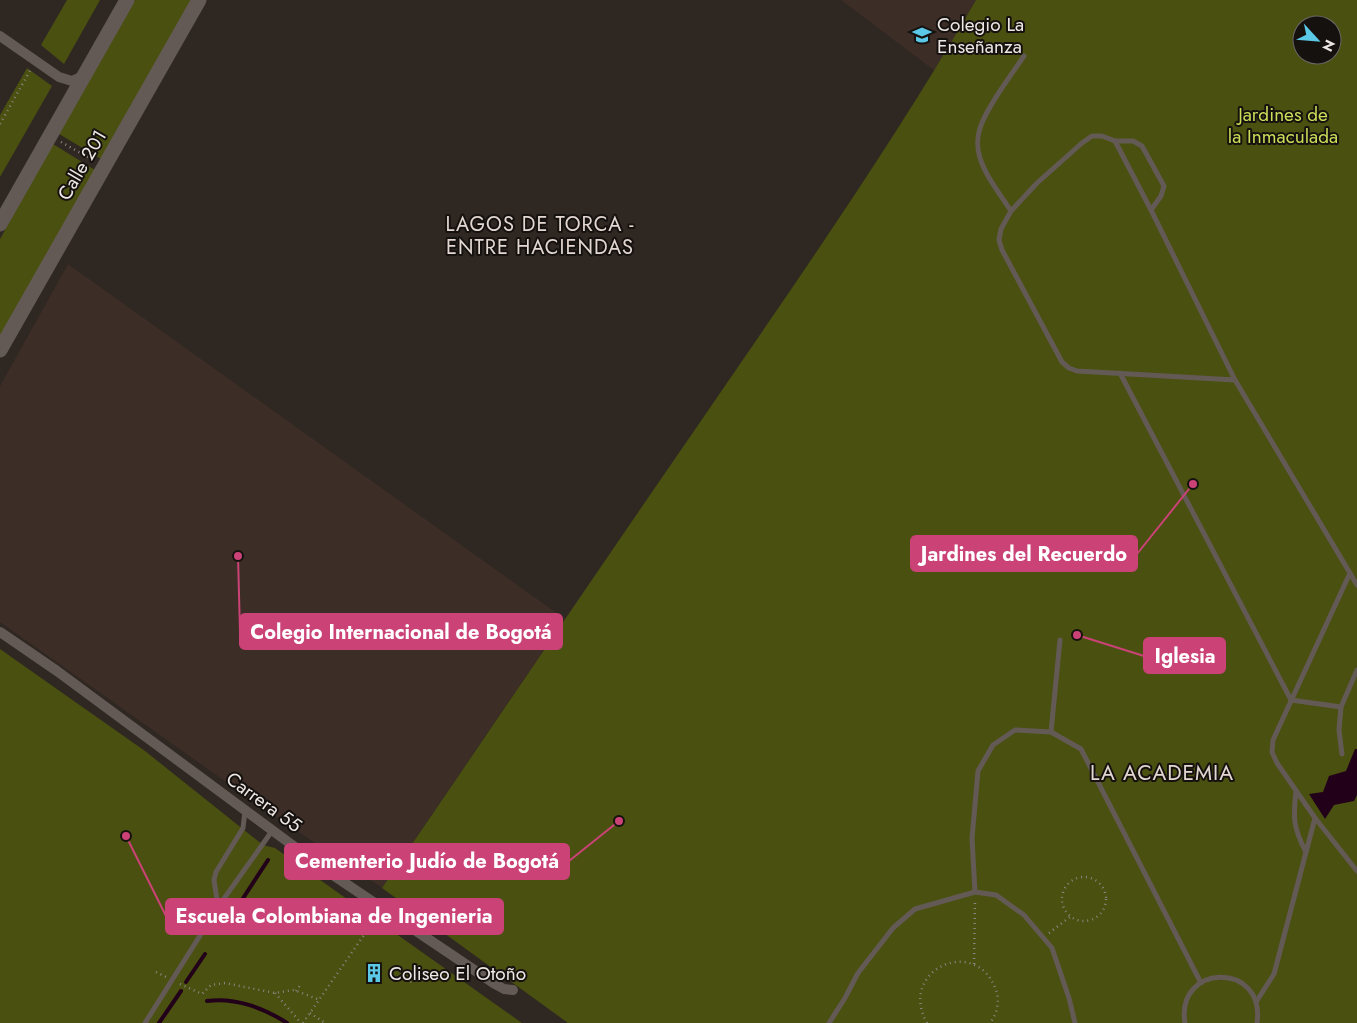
<svg xmlns="http://www.w3.org/2000/svg" width="1357" height="1023" font-family="Jost,sans-serif">
<style>
.built{fill:#3c2d26}
.green{fill:#495010;fill-rule:evenodd}
.water{fill:#220019}
.lines{fill:none;stroke-linecap:round;stroke-linejoin:round}
.stream{stroke:#220019;stroke-width:4}
.path{stroke:#8c8581;stroke-width:2.5;stroke-dasharray:1 4;stroke-linecap:butt}
.service{stroke:#645a55;stroke-width:5}
.minor{stroke:#645a55;stroke-width:10}
.secondary{stroke:#645a55;stroke-width:15}
.labels{text-anchor:middle;dominant-baseline:central;stroke-width:4;stroke-linejoin:round;paint-order:stroke}
.poi-label{font-size:19px;fill:#eee8e5;stroke:#15110f;text-anchor:start}
.park-label{font-size:19px;fill:#cbdd59;stroke:#15110f}
.street-label{font-size:19px;fill:#eee8e5;stroke:#15110f}
.neighbourhood-label{font-size:20px;letter-spacing:1px;fill:#e3d7d1;stroke:#15110f}
.quarter-label{font-size:21px;letter-spacing:1px;fill:#e3d7d1;stroke:#15110f}
.leader{fill:none;stroke:#cb4277;stroke-width:2}
.callout-dot{fill:#cb4277;stroke:#15110f;stroke-width:2}
.callout{fill:#cb4277;stroke:#cb4277;stroke-width:2}
.callout-label{font-size:20px;text-anchor:middle;font-weight:bold;fill:#fff}
</style>
<rect width="100%" height="100%" fill="#2f2722"/>
<g class="built">
<polygon points="841,0 976,0 935,71"/>
<polygon points="68,264 565,619 382,888 253,801 0,622 0,386"/>
</g>
<g class="green">
<polygon points="67,0 100,0 64,64 41,45"/>
<polygon points="135,0 192,0 101,159 59,134"/>
<path d="M976 0H1357V1023H568L382 888C486 736 589 583 694 431 791 289 890 149 976 0ZM1302 25H1332V55H1302Z"/>
<polygon points="27,68 52,86 0,177 0,115"/>
<polygon points="53,144 95,170 0,338 0,239"/>
<polygon points="0,649 145,751 263,845 275,848 522,1023 0,1023"/>
</g>
<polygon class="water" points="1355,749 1357,749 1357,795 1354,801 1334,805 1325,819 1309,794 1323,792 1329,776 1346,771"/>
<g class="lines">
<g class="stream">
<polyline points="236,909 268,860"/>
<polyline points="186,982 205,954"/>
<path d="M207 1001C235 997 264 1008 287 1023"/>
<polyline points="159,1023 181,991"/>
</g>
<g class="path">
<polyline points="0,124 31,69"/>
<polyline points="61,142 93,160"/>
<circle cx="1084" cy="899" r="22"/>
<polyline points="1049,933 1070,917"/>
<polyline points="974,964 975,901"/>
<polyline points="156,972 166,977"/>
<polyline points="410,982 411,981"/>
<polyline points="180,984 202,994 211,985 225,983 275,993 294,990 320,1000"/>
<polyline points="296,991 301,984"/>
<polyline points="275,993 301,1023"/>
<polyline points="310,1013 325,1023"/>
<polyline points="303,1023 366,932"/>
<path d="M927 1023C897 970 976 934 996 990 1000 1001 997 1014 990 1023"/>
</g>
<g class="service">
<polyline points="1115,141 1151,210 1235,380 1357,585"/>
<polyline points="1151,210 1161,196 1164,186 1142,146 1133,141 1115,141 1102,136 1092,136 1082,143 1037,183 1011,211 1001,229 999,240 1002,250 1062,362 1069,368 1077,371 1235,380"/>
<path d="M1011 211C1000 194 986 177 980 158 977 149 977 137 980 128 987 107 1011 75 1024 56"/>
<polyline points="1120,373 1291,700"/>
<polyline points="1350,573 1273,740 1272,752 1277,763 1315,818 1357,871"/>
<polyline points="1291,700 1341,707"/>
<polyline points="1051,732 1060,640"/>
<polyline points="1342,754 1339,730 1341,707 1357,670"/>
<path d="M1296 791C1293 817 1293 828 1306 852"/>
<polyline points="975,892 972,838 978,771 993,745 1015,730 1051,732 1081,749 1201,983"/>
<polyline points="218,907 214,880 216,872 243,828 245,811"/>
<polyline points="1256,1002 1274,974 1315,818"/>
<polyline points="145,1023 218,907 272,831"/>
<polyline points="829,1023 845,998 858,973 893,928 915,909 975,892 996,895 1024,915 1052,948 1069,998 1075,1023"/>
<path d="M1185 1023C1175 963 1266 961 1257 1023"/>
</g>
<g class="minor">
<polyline points="0,36 59,77 72,81 83,76"/>
<polyline points="0,632 57,671 330,873 495,984 504,989 513,990"/>
</g>
<g class="secondary">
<polyline points="0,224 127,0"/>
<polyline points="0,350 199,0"/>
</g>
</g>
<defs>
<g id="school-bare" transform="scale(1.5)"><path d="M0-5L7-2L0 1L-7-2ZM-4 1L0 2.5L4 1V4Q0 6-4 4Z" fill="#5ac8e6" stroke="#15110f" stroke-width="2.5" paint-order="stroke"/></g>
<g id="building-bare" transform="scale(1.5)"><path d="M-4-6H4V6H1V3H-1V6H-4ZM-2.5-4.3h1.7v1.8h-1.7ZM.8-4.3h1.7v1.8H.8ZM-2.5-1h1.7V.8h-1.7ZM.8-1h1.7V.8H.8Z" fill="#5ac8e6" stroke="#15110f" stroke-width="2.5" paint-order="stroke"/></g>
</defs>
<g fill-rule="evenodd">
<use href="#school-bare" x="922" y="35"/>
<use href="#building-bare" x="374" y="973"/>
</g>
<g class="labels">
<g class="poi-label">
<text x="937" y="24">Colegio La<tspan x="937" dy="22">Enseñanza</tspan></text>
<text x="389" y="973">Coliseo El Otoño</text>
</g>
<g class="park-label">
<text x="1283" y="114">Jardines de<tspan x="1283" dy="22">la Inmaculada</tspan></text>
</g>
<g class="street-label">
<text transform="translate(82 165) rotate(-60)">Calle 201</text>
<text transform="translate(264 802) rotate(36)">Carrera 55</text>
</g>
<g class="neighbourhood-label">
<text x="540" y="224">LAGOS DE TORCA -<tspan x="540" dy="23">ENTRE HACIENDAS</tspan></text>
</g>
<g class="quarter-label">
<text x="1162" y="773">LA ACADEMIA</text>
</g>
</g>
<path class="leader" d="M1193 484L1137 554M238 556L240 632M1077 635L1144 656M619 821L569 861M126 836L166 916"/>
<g class="callout-dot">
<circle cx="1193" cy="484" r="5"/>
<circle cx="238" cy="556" r="5"/>
<circle cx="1077" cy="635" r="5"/>
<circle cx="619" cy="821" r="5"/>
<circle cx="126" cy="836" r="5"/>
</g>
<g class="callout">
<rect x="911" y="536" width="226" height="35" rx="5"/>
<rect x="240" y="614" width="322" height="35" rx="5"/>
<rect x="1144" y="638" width="81" height="35" rx="5"/>
<rect x="285" y="844" width="284" height="35" rx="5"/>
<rect x="166" y="899" width="337" height="35" rx="5"/>
</g>
<g class="callout-label">
<text x="1024" y="561">Jardines del Recuerdo</text>
<text x="401" y="639">Colegio Internacional de Bogotá</text>
<text x="1185" y="663">Iglesia</text>
<text x="427" y="868">Cementerio Judío de Bogotá</text>
<text x="334" y="923">Escuela Colombiana de Ingenieria</text>
</g>
<g transform="translate(1317 40) rotate(116)"><circle r="24" fill="#15110f" stroke="#6c6765"/>
<path d="M0-4L9 19L0 12L-9 19Z" fill="#5ac8e6"/>
<text y="-8" font-size="14" font-weight="bold" text-anchor="middle" fill="#eee8e5">N</text>
</g>
</svg>
